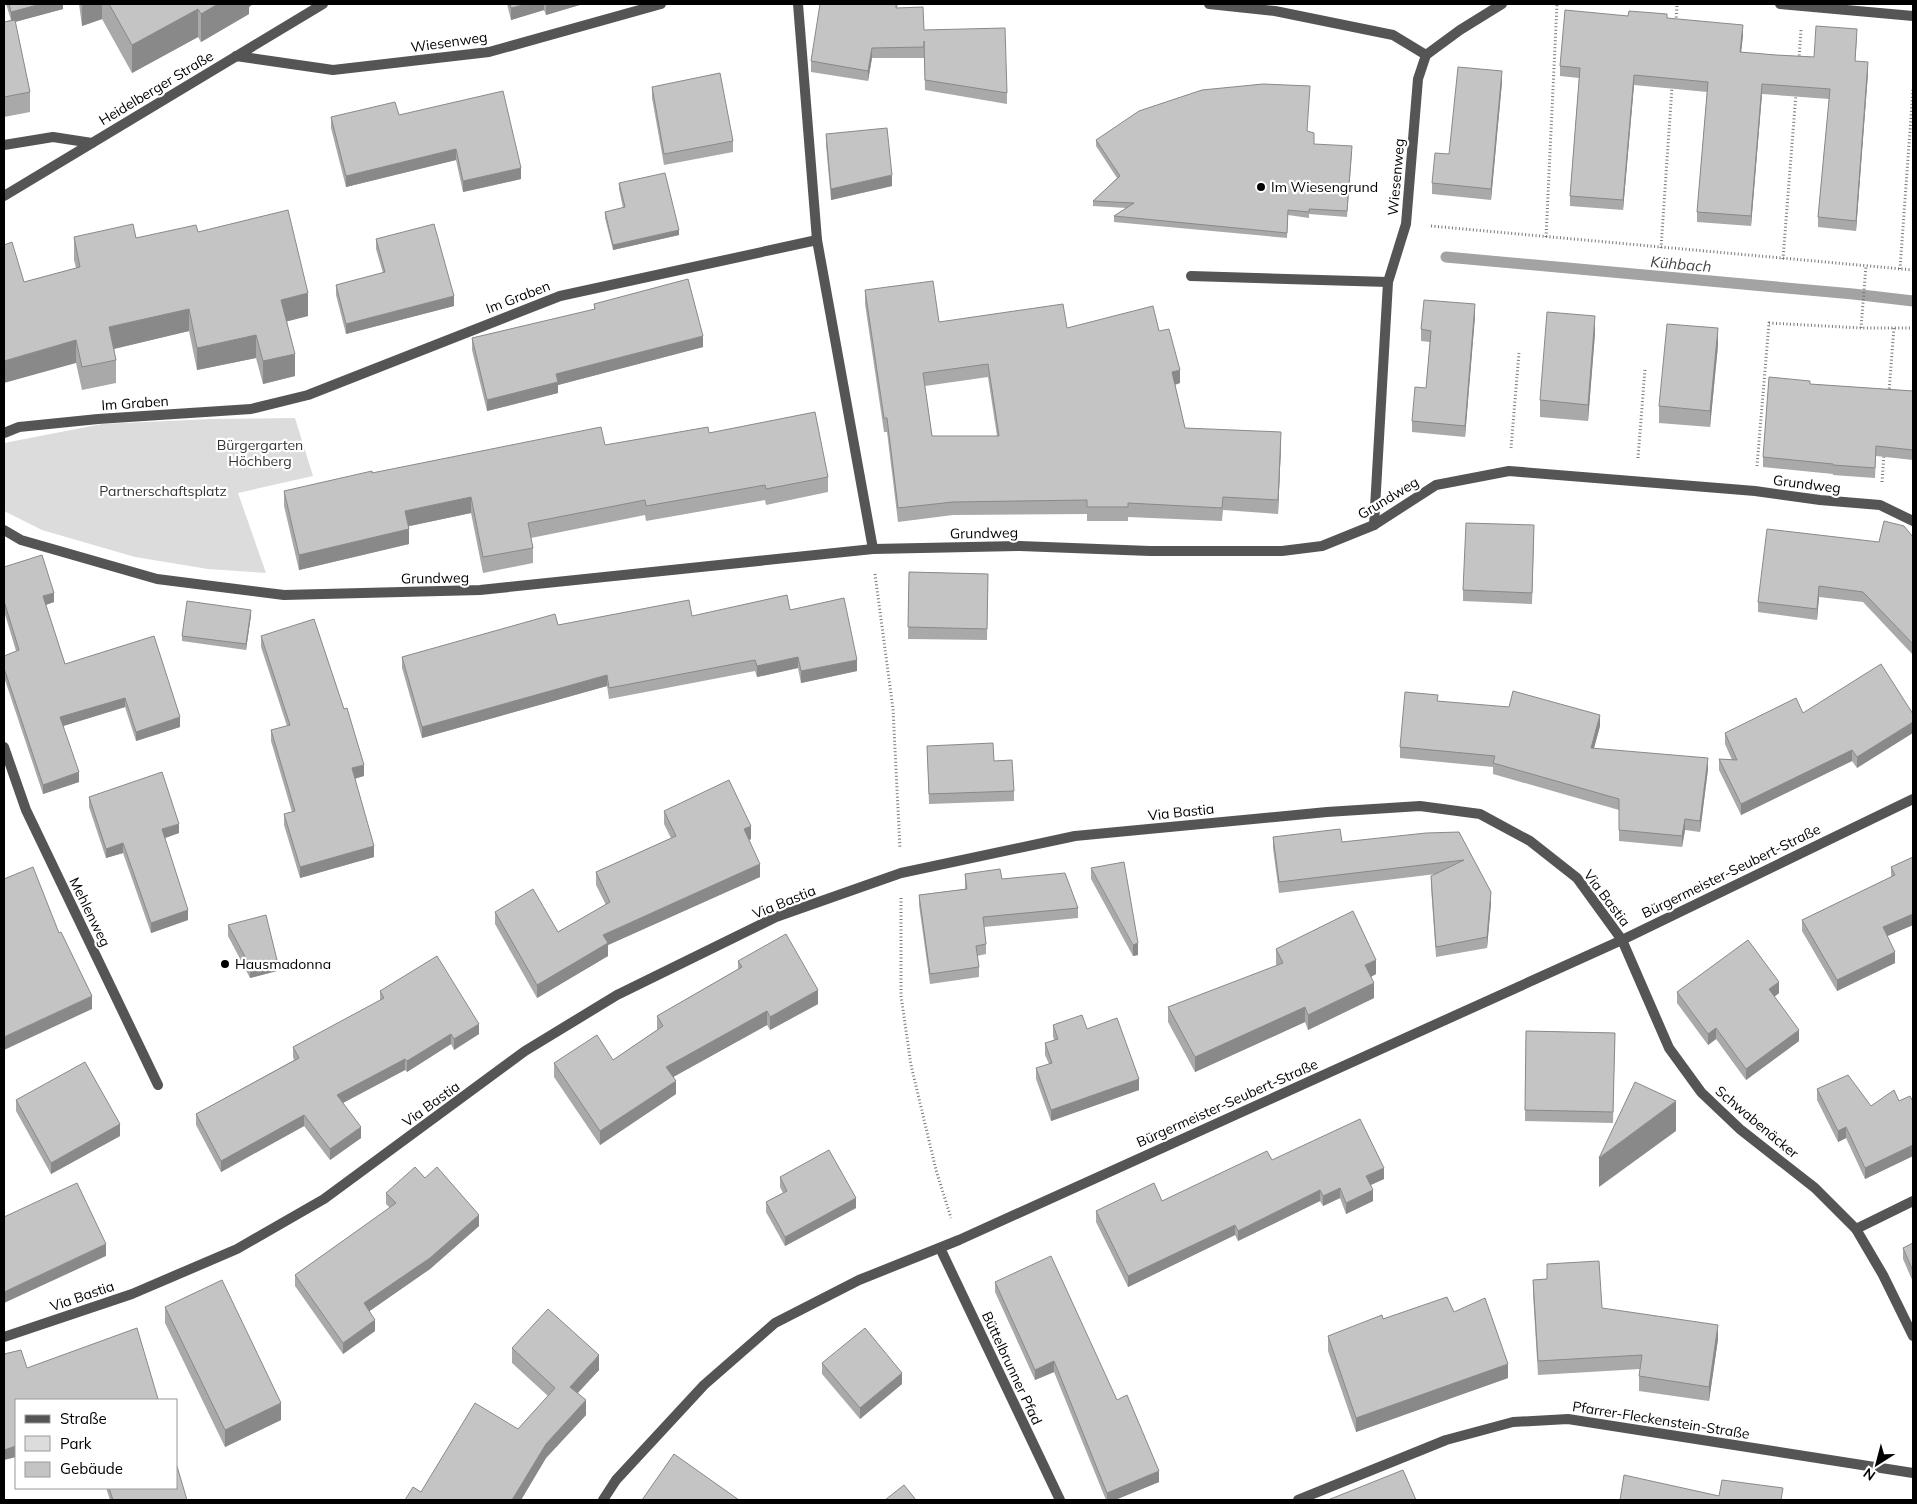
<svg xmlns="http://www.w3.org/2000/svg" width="1917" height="1504" font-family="Mulish,sans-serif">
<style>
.green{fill:#dcdcdc}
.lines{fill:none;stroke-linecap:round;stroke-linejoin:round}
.stream{stroke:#a3a3a3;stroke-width:11}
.path{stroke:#777;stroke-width:3;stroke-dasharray:1 2.5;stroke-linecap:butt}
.service{stroke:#555;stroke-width:10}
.minor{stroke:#555;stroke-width:10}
.wall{fill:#a9a9a9;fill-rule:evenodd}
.shaded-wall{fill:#898989}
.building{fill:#c4c4c4;stroke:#898989;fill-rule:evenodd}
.poi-dot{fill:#000;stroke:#fff;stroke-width:2}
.labels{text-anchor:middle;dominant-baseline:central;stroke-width:4.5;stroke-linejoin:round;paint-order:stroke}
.street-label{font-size:14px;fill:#000;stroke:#fff}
.poi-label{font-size:14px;fill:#000;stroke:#fff;text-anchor:start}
.park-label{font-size:14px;fill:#333;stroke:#fff}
.water-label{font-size:15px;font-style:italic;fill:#444;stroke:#fff}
</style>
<rect width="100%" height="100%" fill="#fff"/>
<polygon class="green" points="295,418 313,476 238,493 266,573 208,569 135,557 42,530 4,511 4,443 102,424 211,419"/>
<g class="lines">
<polyline class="stream" points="1446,257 1853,294 1913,301"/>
<g class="path">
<polyline points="1676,21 1677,4"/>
<polyline points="1799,59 1801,30"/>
<polyline points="1431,226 1913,270"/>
<polyline points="1546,237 1557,4"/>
<polyline points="1661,248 1672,87"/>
<polyline points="1783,259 1796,93"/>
<polyline points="1900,269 1913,89"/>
<polyline points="1861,328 1866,266"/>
<polyline points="1889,392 1894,327"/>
<polyline points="1511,448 1519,353"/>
<polyline points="1638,458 1645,369"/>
<polyline points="1757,466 1769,323 1861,328 1913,328"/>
<polyline points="1882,482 1884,453"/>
<polyline points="875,574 893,709 900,849"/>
<polyline points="901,898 901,996 911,1065 936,1170 951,1218"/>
</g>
<g class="service">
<polyline points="4,145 53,137 92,143"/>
<polyline points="1191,276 1388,282"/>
<polyline points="1856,1229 1913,1201"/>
</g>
<g class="minor">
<polyline points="798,4 817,240 873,549"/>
<polyline points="1209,4 1275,11 1393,35 1426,55"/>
<polyline points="1780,4 1913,16"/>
<polyline points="1426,55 1460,30 1502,4"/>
<polyline points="236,56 333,70 489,52 661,4"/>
<polyline points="4,196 323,4"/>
<polyline points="4,433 19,427 98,419 251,409 308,395 560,296 817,240"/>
<polyline points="1374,525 1388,282 1406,224 1418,79 1426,55"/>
<polyline points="4,530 21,540 157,579 284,595 480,590 873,549 1020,546 1150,551 1282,551 1322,546 1374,525 1436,485 1509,471 1755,491 1820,500 1880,505 1913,521"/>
<polyline points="4,747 26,810 158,1085"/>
<polyline points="940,1248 1060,1500"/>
<polyline points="4,1337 132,1294 237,1249 324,1199 525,1051 617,995 776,917 901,873 1075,836 1327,812 1420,806 1480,814 1530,841 1577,878 1622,940 1669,1048 1701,1092 1741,1130 1815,1188 1856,1229 1883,1275 1913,1336"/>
<polyline points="603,1500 616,1480 704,1385 775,1323 859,1280 959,1240 1622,940 1913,799"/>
<polyline points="1298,1500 1446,1440 1513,1422 1568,1419 1913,1473"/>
</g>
</g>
<g class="wall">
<polygon points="6,4 63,4 63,9 15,22 30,92 30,112 4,117 4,22 11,20"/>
<polygon points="79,4 253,4 249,7 249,14 201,42 198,37 132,73 102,19 82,26"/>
<polygon points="507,4 583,4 546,15 544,10 511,20"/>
<polygon points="898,4 897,8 924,30 1007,93 1007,104 925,90 924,56 924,58 872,58 868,81 811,72 811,61"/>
<polygon points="1628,16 1667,18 1743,35 1741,52 1776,55 1814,57 1857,39 1855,61 1868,73 1856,231 1818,227 1818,217 1829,99 1762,94 1751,226 1697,222 1697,212 1707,92 1634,85 1623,210 1570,206 1570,196 1579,78 1560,76 1560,66"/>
<polygon points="1502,82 1491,200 1432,194 1432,183"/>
<polygon points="652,87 733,141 733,152 664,165 652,98"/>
<polygon points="399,115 521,179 463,192 456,160 346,187 331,128 331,117"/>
<polygon points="1307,131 1314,144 1352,152 1347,217 1309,214 1309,218 1288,215 1287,238 1114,222 1114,216 1126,208 1093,206 1093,201 1117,178 1096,146 1096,140"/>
<polygon points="826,134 892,186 831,200 826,145"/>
<polygon points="619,183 679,235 613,250 605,218 605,212 623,208 619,189"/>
<polygon points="198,232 308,316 287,321 295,376 263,384 256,358 197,370 189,331 114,349 116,360 116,383 82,390 76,363 24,282 76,268 74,260 74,237 136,238"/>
<polygon points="376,239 454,306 346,334 336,295 336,285 383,273 376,249"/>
<path d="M865 290 939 322 1067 328 1159 331 1180 383 1175 385 1185 428 1281 446 1278 514 1223 510 1222 521 1128 517V521H1087V514L953 515 898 522 887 432H884L865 304ZM988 377 997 436H932L925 386Z"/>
<polygon points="594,304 703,347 558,385 558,393 487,411 472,350 472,338 594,310"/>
<polygon points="1475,316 1465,437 1412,432 1412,421 1426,388 1430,342 1421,341 1421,329"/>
<polygon points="1595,333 1588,421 1540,417 1540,400"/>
<polygon points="1718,345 1710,427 1659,423 1659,406"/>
<polygon points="1810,384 1913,391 1913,460 1876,456 1875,478 1833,475 1833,474 1763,467 1763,457"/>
<polygon points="709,433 828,477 828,492 766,505 765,500 646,521 645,515 531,538 533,548 533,563 483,573 471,513 409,526 409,544 299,570 284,506 284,491 372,473"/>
<polygon points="1534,536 1532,604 1463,601 1463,590"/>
<polygon points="1913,537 1913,655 1863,602 1819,597 1817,620 1758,612 1758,602 1879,542"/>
<polygon points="4,567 54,602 45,605 65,664 180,727 136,741 125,707 63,726 79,782 43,794 4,677 4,656 16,651 4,611"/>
<polygon points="909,572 988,574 987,640 908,639"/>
<polygon points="790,610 857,671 801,683 798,668 757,677 755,671 609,699 607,686 422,738 402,668 402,657 558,625"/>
<polygon points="251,615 246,650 182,641 182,636"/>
<polygon points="261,636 364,776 355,779 374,857 300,878 284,825 284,814 292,812 271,741 271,730 287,726 261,647"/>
<polygon points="1438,701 1600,726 1594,748 1708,769 1700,832 1685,830 1682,847 1619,841 1619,810 1493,774 1493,767 1400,758 1400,747"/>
<polygon points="1803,713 1913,714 1857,768 1852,761 1741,815 1719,770 1719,759 1732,760 1725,744 1725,733"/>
<polygon points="927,746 994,761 1014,791 1014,801 929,804"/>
<polygon points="89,797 179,833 165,838 188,920 151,933 123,853 106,858 89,807"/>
<polygon points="664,811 751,839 749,840 760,877 608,945 608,956 537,998 495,924 495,912 558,932 606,905 596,885 596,872 671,838 664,824"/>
<polygon points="1459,832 1491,903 1487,948 1436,957 1431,887 1431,876 1436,874 1279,893 1273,848 1273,837 1342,842"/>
<polygon points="1913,857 1913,925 1887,936 1895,963 1837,991 1802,931 1802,920 1891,877 1891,867"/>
<polygon points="1091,868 1138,955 1133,956 1091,879"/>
<polygon points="965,874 1002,879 1078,908 1078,918 984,927 986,944 986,954 977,956 979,967 979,977 930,984 919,905 919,895 965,889"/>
<polygon points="228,925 277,971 250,978 228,936"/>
<polygon points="1276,949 1376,974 1371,977 1374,998 1308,1030 1305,1022 1195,1072 1168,1022 1168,1007 1277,966 1276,964"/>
<polygon points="738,961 818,1004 770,1030 767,1025 673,1077 676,1094 600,1145 554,1077 554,1063 613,1060 657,1030 657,1016 738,969"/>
<polygon points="380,991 479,1034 454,1050 451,1044 407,1072 405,1070 343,1103 361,1138 330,1160 304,1126 221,1172 196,1125 196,1114 294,1060 293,1057 293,1047 380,1001"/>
<polygon points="1677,992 1779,993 1774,997 1799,1041 1746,1080 1716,1039 1708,1045 1677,1003"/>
<polygon points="1053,1025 1087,1029 1139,1090 1051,1121 1036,1079 1036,1068 1049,1064 1045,1055 1045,1043 1054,1040 1053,1036"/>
<polygon points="1526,1031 1615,1033 1613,1123 1525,1121"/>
<polygon points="1817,1089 1871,1106 1899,1101 1913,1102 1913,1156 1865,1179 1846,1138 1838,1142 1817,1100"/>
<polygon points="16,1100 120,1136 51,1174 16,1111"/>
<polygon points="1272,1160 1384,1179 1371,1185 1373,1201 1346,1214 1340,1198 1323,1206 1320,1201 1238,1241 1235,1235 1128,1287 1096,1222 1096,1211 1162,1201"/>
<polygon points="780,1177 856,1208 785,1246 766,1212 766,1202 783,1193 780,1187"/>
<polygon points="425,1178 479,1226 430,1269 369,1311 375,1331 343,1354 295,1286 295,1275 390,1208 386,1204 386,1193"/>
<polygon points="1913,1243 1913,1282 1903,1259 1903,1248"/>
<polygon points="1547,1264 1602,1308 1718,1339 1709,1401 1639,1391 1639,1376 1640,1369 1538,1375 1533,1294 1533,1280 1547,1279"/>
<polygon points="995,1282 1159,1482 1115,1500 1106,1500 1054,1372 1035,1380 995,1292"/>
<polygon points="165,1307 281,1420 225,1447 165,1323"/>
<polygon points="1454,1312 1508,1378 1356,1432 1328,1351 1328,1336 1383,1319"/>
<polygon points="512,1348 599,1370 578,1393 586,1415 546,1458 521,1500 405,1500 421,1492 518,1429 548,1396 512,1363"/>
<polygon points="822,1363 902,1384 860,1419 822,1374"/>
<polygon points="106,1488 176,1488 187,1500 110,1500"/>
</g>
<g class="shaded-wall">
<polygon points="41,4 63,4 63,9 11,23 11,12"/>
<polygon points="82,4 102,4 102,19 82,26"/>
<polygon points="218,4 253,4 249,7 249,14 201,42 201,14"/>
<polygon points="527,4 544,4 544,10 511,20 511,8"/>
<polygon points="546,4 583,4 546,15"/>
<polygon points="198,9 198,37 132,73 132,45"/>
<polygon points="1743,25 1743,35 1740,62 1740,52"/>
<polygon points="872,48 872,58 868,81 868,71"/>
<polygon points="1868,62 1868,73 1856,231 1856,221"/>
<polygon points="1502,71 1502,82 1491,200 1491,189"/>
<polygon points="1634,75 1634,85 1623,210 1623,200"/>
<polygon points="1762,84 1762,94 1751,226 1751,216"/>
<polygon points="456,149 456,160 346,187 346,176"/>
<polygon points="521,168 521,179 463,192 463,181"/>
<polygon points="892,175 892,186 831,200 831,189"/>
<polygon points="679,230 679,235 613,250 613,245"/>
<polygon points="308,293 308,316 281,323 281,300"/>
<polygon points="454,296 454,306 346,334 346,324"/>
<polygon points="1475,304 1475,316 1465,437 1465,426"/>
<polygon points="189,309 189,331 109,350 109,327"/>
<polygon points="1595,316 1595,333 1588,421 1588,405"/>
<polygon points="1718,328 1718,345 1710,427 1710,411"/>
<polygon points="256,335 256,358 197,370 197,348"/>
<polygon points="703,336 703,347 558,385 558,393 487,411 487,400 556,374"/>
<polygon points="76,340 76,363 4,383 4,361"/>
<polygon points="295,354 295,376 263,384 263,361"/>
<polygon points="1180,370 1180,383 1172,385 1172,372"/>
<polygon points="1281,432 1281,446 1278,514 1278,500"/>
<polygon points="471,497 471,513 405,527 405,511"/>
<polygon points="409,529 409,544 299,570 299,555"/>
<polygon points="1819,586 1819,597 1817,620 1817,609"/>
<polygon points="54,593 54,602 43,606 43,596"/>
<polygon points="251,610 251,615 246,650 246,644"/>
<polygon points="798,657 798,668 757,677 757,666"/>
<polygon points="857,660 857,671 801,683 801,671"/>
<polygon points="607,675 607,686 422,738 422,727"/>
<polygon points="125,698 125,707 60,727 60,717"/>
<polygon points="1600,715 1600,726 1591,759 1591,748"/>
<polygon points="180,717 180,727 136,741 136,732"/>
<polygon points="1913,722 1913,733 1857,768 1857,757"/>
<polygon points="1852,750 1852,761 1741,815 1741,804"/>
<polygon points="1708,758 1708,769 1700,832 1700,821"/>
<polygon points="364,765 364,776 352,779 352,768"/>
<polygon points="79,772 79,782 43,794 43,785"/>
<polygon points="1685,819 1685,830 1682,847 1682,836"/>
<polygon points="179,824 179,833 162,839 162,829"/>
<polygon points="751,826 751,839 744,842 744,829"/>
<polygon points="123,843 123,853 106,858 106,849"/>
<polygon points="374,846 374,857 300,878 300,867"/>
<polygon points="760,864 760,877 608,945 608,956 537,998 537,985 603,935"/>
<polygon points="1491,892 1491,903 1487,948 1487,937"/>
<polygon points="188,910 188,920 151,933 151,923"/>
<polygon points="1913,914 1913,925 1883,938 1883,927"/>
<polygon points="1138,943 1138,955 1133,956 1133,945"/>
<polygon points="1895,952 1895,963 1837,991 1837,980"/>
<polygon points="277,960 277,971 250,978 250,966"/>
<polygon points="1376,960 1376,974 1365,980 1365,965"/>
<polygon points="1779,982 1779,993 1769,1001 1769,989"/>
<polygon points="1374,983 1374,998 1308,1030 1308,1015"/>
<polygon points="818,990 818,1004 770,1030 770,1017"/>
<polygon points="92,996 92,1009 4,1050 4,1037"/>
<polygon points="1305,1007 1305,1022 1195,1072 1195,1057"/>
<polygon points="767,1011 767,1025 666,1081 666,1067"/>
<polygon points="479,1024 479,1034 454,1050 454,1039"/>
<polygon points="1716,1028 1716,1039 1708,1045 1708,1034"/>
<polygon points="1799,1030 1799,1041 1746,1080 1746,1069"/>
<polygon points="451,1034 451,1044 407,1072 407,1061"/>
<polygon points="405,1059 405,1070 337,1106 337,1095"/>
<polygon points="1139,1079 1139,1090 1051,1121 1051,1110"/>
<polygon points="676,1081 676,1094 600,1145 600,1131"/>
<polygon points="1676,1101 1676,1131 1599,1187 1599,1158"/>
<polygon points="304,1115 304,1126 221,1172 221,1161"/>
<polygon points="120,1124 120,1136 51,1174 51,1163"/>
<polygon points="361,1127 361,1138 330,1160 330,1149"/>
<polygon points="1846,1127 1846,1138 1838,1142 1838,1131"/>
<polygon points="1913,1145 1913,1156 1865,1179 1865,1168"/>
<polygon points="1384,1168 1384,1179 1366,1187 1366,1176"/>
<polygon points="1340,1188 1340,1198 1323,1206 1323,1196"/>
<polygon points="1320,1190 1320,1201 1238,1241 1238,1231"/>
<polygon points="1373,1190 1373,1201 1346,1214 1346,1203"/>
<polygon points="856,1198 856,1208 785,1246 785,1237"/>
<polygon points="479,1215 479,1226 430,1269 364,1315 364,1303"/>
<polygon points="1235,1225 1235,1235 1128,1287 1128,1276"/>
<polygon points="106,1244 106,1256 4,1303 4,1292"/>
<polygon points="375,1320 375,1331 343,1354 343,1343"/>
<polygon points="1718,1325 1718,1339 1709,1401 1709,1387"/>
<polygon points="599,1355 599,1370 570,1401 570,1387"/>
<polygon points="1054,1361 1054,1372 1035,1380 1035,1370"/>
<polygon points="1508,1364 1508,1378 1356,1432 1356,1418"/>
<polygon points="902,1373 902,1384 860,1419 860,1408"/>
<polygon points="586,1400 586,1415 546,1458 521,1500 512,1500 546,1444"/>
<polygon points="281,1403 281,1420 225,1447 225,1430"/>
<polygon points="16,1446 16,1457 4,1460 4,1450"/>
<polygon points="1159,1471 1159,1482 1115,1500 1107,1500 1107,1493"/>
</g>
<g class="building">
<polygon points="9,4 41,4 11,12"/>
<polygon points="109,4 218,4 201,14 198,9 132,45"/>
<polygon points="510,4 527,4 511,8"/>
<polygon points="820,4 896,4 896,8 923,7 924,30 1005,28 1007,93 925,80 924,41 924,47 872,48 868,71 811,61"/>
<polygon points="1565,10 1628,16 1629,11 1667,14 1667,18 1743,25 1740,52 1776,55 1814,57 1816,26 1857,29 1855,61 1868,62 1856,221 1818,217 1830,89 1762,84 1751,216 1697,212 1708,82 1634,75 1623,200 1570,196 1580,68 1560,66"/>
<polygon points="15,20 30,92 4,97 4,22"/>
<polygon points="1458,67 1502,71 1491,189 1432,183 1435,153 1449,154"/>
<polygon points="720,73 733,141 664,154 652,87"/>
<polygon points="1263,84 1310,86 1307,131 1314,133 1314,144 1352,146 1347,211 1309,209 1309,212 1288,210 1287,233 1114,216 1134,203 1093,201 1120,176 1096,140 1139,111 1202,90"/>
<polygon points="503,91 521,168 463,181 456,149 346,176 331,117 395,102 399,115"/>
<polygon points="887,128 892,175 831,189 826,134"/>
<polygon points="665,173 679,230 613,245 605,212 625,207 619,183"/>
<polygon points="288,210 308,293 281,300 295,354 263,361 256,335 197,348 189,309 109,327 116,360 82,367 76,340 4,361 4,245 12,242 24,282 80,267 74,237 133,224 136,238 196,225 198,232"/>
<polygon points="434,224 454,296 346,324 336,285 385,272 376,239"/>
<polygon points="688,279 703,336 556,374 558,382 487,400 472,338 595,309 594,304"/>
<path d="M933 281 939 322 1063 304 1067 328 1153 306 1159 331 1169 329 1180 370 1172 372 1185 428 1281 432 1278 500 1223 497 1222 508 1128 503V507H1087V500L953 502 898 508 887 418H884L865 290ZM988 364 999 436H932L923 373Z"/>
<polygon points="1424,300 1475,304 1465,426 1412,421 1415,387 1426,388 1431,331 1421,329"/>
<polygon points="1547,312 1595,316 1588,405 1540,400"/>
<polygon points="1667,324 1718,328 1710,411 1659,406"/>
<polygon points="1769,377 1810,381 1810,384 1913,391 1913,450 1876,446 1875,468 1833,465 1833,464 1763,457"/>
<polygon points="815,412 828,477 766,489 765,485 646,506 645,500 528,523 533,548 483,557 471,497 405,511 409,529 299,555 284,491 372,471 372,473 601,427 605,445 708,427 709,433"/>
<polygon points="1884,521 1904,526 1913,537 1913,644 1863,592 1819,586 1817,609 1758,602 1767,529 1879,542"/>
<polygon points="1466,523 1534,525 1532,593 1463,590"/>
<polygon points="42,555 54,593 43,596 65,664 154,636 180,717 136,732 125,698 60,717 79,772 43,785 4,668 4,656 19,650 4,601 4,567"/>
<polygon points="909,572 988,574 987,629 908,627"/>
<polygon points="787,595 790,610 844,598 857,660 801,671 798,657 757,666 755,660 609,688 607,675 422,727 402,657 555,614 558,625 689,600 692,616"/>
<polygon points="187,601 251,610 246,644 182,636"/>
<polygon points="314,619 344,709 347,708 364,765 352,768 374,846 300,867 284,814 295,811 271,730 290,725 261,636"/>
<polygon points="1881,664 1913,714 1913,722 1857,757 1852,750 1741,804 1719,759 1737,760 1725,733 1796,698 1803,713"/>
<polygon points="1513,691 1600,715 1591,748 1708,758 1700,821 1685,819 1682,836 1619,830 1619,799 1493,763 1495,756 1400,747 1405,692 1438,695 1437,701 1509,707"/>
<polygon points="993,743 994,761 1012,760 1014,791 929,794 927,746"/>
<polygon points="162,772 179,824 162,829 188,910 151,923 123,843 106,849 89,797"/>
<polygon points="729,780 751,826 744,829 760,864 603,935 608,943 537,985 495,912 533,889 558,932 610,902 596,872 676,836 664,811"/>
<polygon points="1340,829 1342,842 1426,833 1459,832 1491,892 1487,937 1436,947 1431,876 1464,860 1279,882 1273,837"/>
<polygon points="1913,857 1913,914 1883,927 1895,952 1837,980 1802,920 1895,875 1891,867"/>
<polygon points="1124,862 1138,943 1133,945 1091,868"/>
<polygon points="33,867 59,933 61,932 92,996 4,1037 4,879"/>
<polygon points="1000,869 1002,879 1065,873 1078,908 983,917 986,944 976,946 979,967 930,974 919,895 967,889 965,874"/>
<polygon points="1353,911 1376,960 1365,965 1374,983 1308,1015 1305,1007 1195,1057 1168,1007 1283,963 1276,949"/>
<polygon points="266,915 277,960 250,966 228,925"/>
<polygon points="786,934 818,990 770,1017 767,1011 666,1067 676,1081 600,1131 554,1063 597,1035 613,1060 663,1026 657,1016 742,967 738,961"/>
<polygon points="1748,940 1779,982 1769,989 1799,1030 1746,1069 1716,1028 1708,1034 1677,992"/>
<polygon points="437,956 479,1024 454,1039 451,1034 407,1061 405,1059 337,1095 361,1127 330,1149 304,1115 221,1161 196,1114 299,1058 293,1047 384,998 380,991"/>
<polygon points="1082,1015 1087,1029 1117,1018 1139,1079 1051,1110 1036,1068 1052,1063 1045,1043 1058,1039 1053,1025"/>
<polygon points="1526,1031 1615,1033 1613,1112 1525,1110"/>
<polygon points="85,1062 120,1124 51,1163 16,1100"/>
<polygon points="1848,1075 1871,1106 1894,1090 1899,1101 1910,1096 1913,1102 1913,1145 1865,1168 1846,1127 1838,1131 1817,1089"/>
<polygon points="1635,1082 1676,1101 1599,1158"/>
<polygon points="1360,1119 1384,1168 1366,1176 1373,1190 1346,1203 1340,1188 1323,1196 1320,1190 1238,1231 1235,1225 1128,1276 1096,1211 1154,1183 1162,1201 1267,1151 1272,1160"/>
<polygon points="829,1150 856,1198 785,1237 766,1202 787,1191 780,1177"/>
<polygon points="415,1167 425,1178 437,1167 479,1215 430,1258 364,1303 375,1320 343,1343 295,1275 396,1203 386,1193"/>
<polygon points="77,1183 106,1244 4,1292 4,1217"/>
<polygon points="1913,1243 1913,1271 1903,1248"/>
<polygon points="1051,1256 1117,1400 1127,1395 1159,1471 1107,1493 1054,1361 1035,1370 995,1282"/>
<polygon points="1599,1261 1602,1308 1718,1325 1709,1387 1639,1376 1642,1355 1538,1361 1533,1280 1547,1279 1547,1264"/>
<polygon points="222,1280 281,1403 225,1430 165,1307"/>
<polygon points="1447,1297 1454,1312 1485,1298 1508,1364 1356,1418 1328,1336 1382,1315 1383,1319"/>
<polygon points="548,1309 599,1355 570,1387 586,1400 546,1444 512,1500 405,1500 413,1487 421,1492 475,1403 518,1429 555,1388 512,1348"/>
<polygon points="137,1328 158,1399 155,1400 16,1400 16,1446 4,1450 4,1354 21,1350 27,1368"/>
<polygon points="865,1328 902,1373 860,1408 822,1363"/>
<polygon points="674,1454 739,1500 642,1500"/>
<polygon points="176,1463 187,1500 113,1500 109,1488 176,1488"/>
<polygon points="1403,1470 1416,1500 1328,1500"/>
<polygon points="1624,1475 1719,1496 1722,1480 1783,1488 1781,1500 1620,1500"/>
<polygon points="904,1485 916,1500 885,1500"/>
</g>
<g class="poi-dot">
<circle cx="1261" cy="187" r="5"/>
<circle cx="225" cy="964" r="5"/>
</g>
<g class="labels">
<g class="street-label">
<text transform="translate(449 42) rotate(-8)">Wiesenweg</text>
<text transform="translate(156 88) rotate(-31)">Heidelberger Straße</text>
<text transform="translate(1396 177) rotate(-85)">Wiesenweg</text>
<text transform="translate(518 297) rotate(-21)">Im Graben</text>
<text transform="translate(135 403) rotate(-4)">Im Graben</text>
<text transform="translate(1807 484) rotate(7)">Grundweg</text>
<text transform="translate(1388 498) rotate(-31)">Grundweg</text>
<text transform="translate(984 533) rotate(-1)">Grundweg</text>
<text transform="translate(435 578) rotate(-1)">Grundweg</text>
<text transform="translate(1181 812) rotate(-6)">Via Bastia</text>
<text transform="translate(1731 871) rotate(-26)">Bürgermeister-Seubert-Straße</text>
<text transform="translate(1607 898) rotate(53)">Via Bastia</text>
<text transform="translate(784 902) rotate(-22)">Via Bastia</text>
<text transform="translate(90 912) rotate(64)">Mehlenweg</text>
<text transform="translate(1227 1103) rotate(-24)">Bürgermeister-Seubert-Straße</text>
<text transform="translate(431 1104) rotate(-36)">Via Bastia</text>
<text transform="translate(1757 1122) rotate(40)">Schwabenäcker</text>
<text transform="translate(82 1296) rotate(-19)">Via Bastia</text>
<text transform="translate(1012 1368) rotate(65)">Büttelbrunner Pfad</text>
<text transform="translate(1661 1420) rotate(9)">Pfarrer-Fleckenstein-Straße</text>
</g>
<g class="poi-label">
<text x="1271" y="187">Im Wiesengrund</text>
<text x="235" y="964">Hausmadonna</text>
</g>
<g class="park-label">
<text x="260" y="445">Bürgergarten<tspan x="260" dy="16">Höchberg</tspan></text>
<text x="163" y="491">Partnerschaftsplatz</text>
</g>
<g class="water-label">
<text transform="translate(1681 264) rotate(5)">Kühbach</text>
</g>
</g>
<rect width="1917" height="1504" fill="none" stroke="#000000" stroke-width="10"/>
<rect x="15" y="1399" width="162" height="90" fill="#ffffff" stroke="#999999"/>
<rect x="25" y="1415" width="25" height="8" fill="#555555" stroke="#999999"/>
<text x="60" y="1424" font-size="15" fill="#000000">Straße</text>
<rect x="25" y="1436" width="25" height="15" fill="#dcdcdc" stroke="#999999"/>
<text x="60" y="1449" font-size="15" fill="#000000">Park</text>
<rect x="25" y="1462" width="25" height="15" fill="#c4c4c4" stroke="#999999"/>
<text x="60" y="1474" font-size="15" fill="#000000">Gebäude</text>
<g transform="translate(1877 1464) rotate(216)" stroke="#ffffff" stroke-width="4" paint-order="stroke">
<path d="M0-4L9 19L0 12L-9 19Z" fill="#000000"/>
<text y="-8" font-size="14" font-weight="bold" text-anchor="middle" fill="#000000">N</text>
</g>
</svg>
